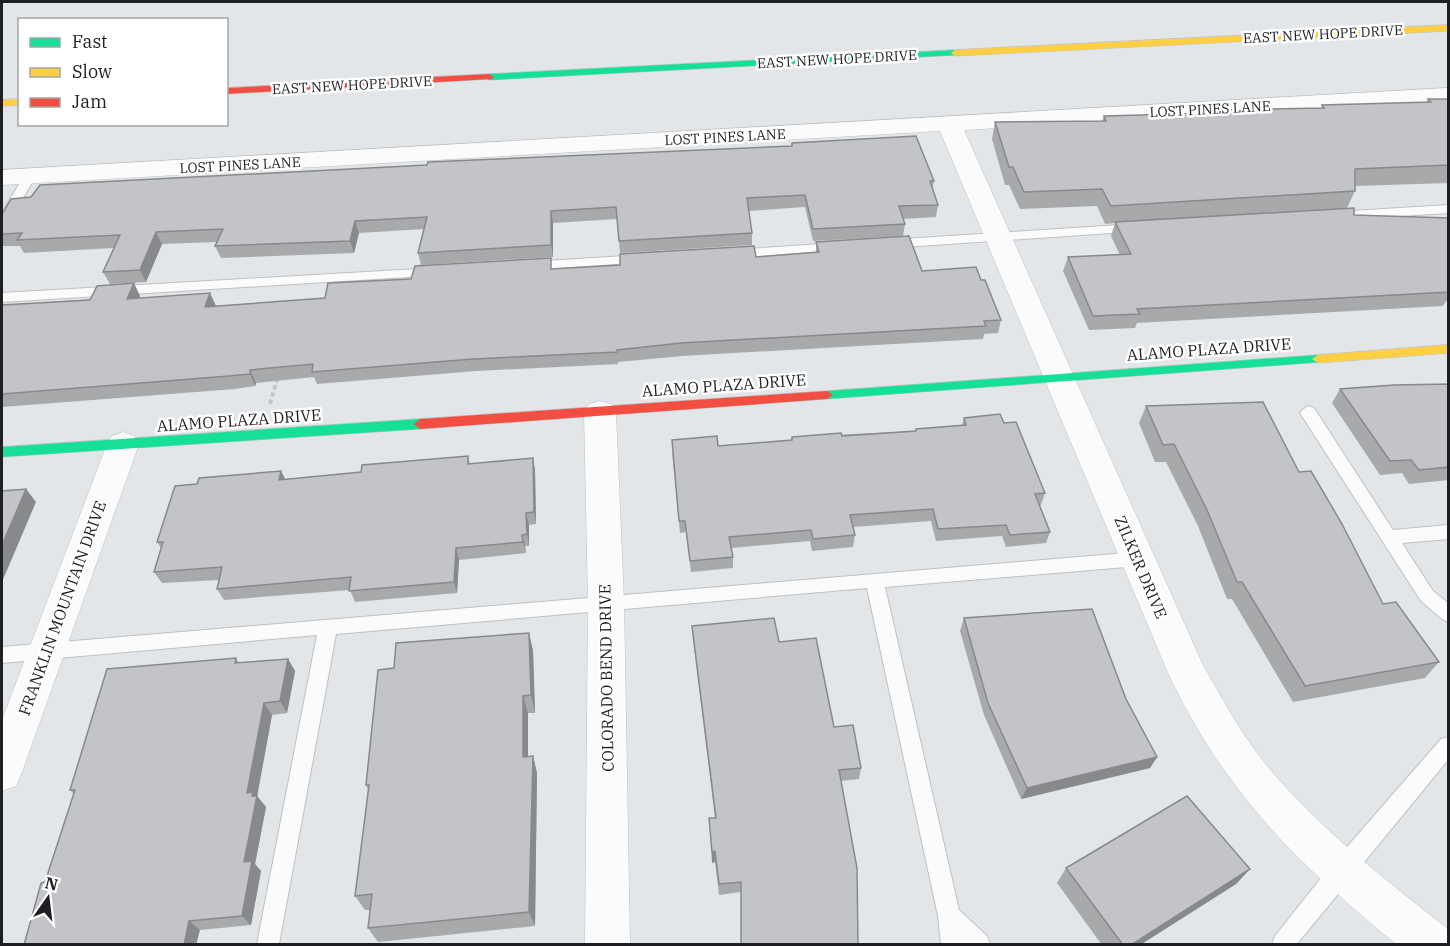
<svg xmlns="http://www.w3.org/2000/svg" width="1450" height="946" font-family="'IBM Plex Serif',serif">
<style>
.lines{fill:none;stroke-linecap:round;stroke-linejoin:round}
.lane-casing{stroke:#bec0c2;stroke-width:2}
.street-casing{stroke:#bec0c2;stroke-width:1}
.fast-casing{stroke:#bec0c2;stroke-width:1}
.slow-casing{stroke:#bec0c2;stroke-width:1}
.jam-casing{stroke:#bec0c2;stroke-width:1}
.path{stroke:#c4c4c6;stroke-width:4;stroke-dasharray:4.5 3;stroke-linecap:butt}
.lane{fill:#fbfbfc;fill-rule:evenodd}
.street{fill:#fbfbfc;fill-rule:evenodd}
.fast{fill:#16e098;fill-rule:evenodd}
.slow{fill:#ffcf43;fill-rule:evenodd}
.jam{fill:#f24e42;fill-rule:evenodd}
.wall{fill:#a7a9ab}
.shaded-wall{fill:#88898b}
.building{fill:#c2c4c7;stroke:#88898b;stroke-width:1.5}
.labels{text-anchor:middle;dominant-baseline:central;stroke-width:5;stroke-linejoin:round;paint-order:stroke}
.far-street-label{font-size:14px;fill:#1e1f22;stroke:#fff}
.street-label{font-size:16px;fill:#1e1f22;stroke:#fff}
</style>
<rect width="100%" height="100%" fill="#e3e6e9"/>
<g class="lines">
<g class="lane-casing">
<g id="lane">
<polygon points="30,172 36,176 7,225 2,226 2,212 26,173"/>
<polygon points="1448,205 1448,213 1335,220 1328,216 1335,212"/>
<polygon points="1135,224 1142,228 1140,231 889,248 882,244 889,240"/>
<polygon points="836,243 843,247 841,250 733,258 726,254 733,250"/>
<polygon points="641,255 648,259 646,262 529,270 522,266 529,262"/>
<polygon points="435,268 442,272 440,275 2,302 2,293"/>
<polygon points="1308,406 1314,408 1393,530 1448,525 1448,539 1402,543 1433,591 1448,603 1448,622 1442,619 1421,601 1302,416 1300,412"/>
<polygon points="1138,552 1144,554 1147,559 1144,564 1138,566 885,587 959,910 987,936 990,944 941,944 938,916 867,588 336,634 279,944 257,944 317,635 2,663 2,647"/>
<polygon points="1448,737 1448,760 1297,944 1272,944 1275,936 1333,863 1441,739"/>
</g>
</g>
<g class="street-casing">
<g id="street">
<path d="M1448 88V102L964 130 1202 663C1221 697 1239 730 1263 761 1315 825 1382 877 1447 928L1448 944H1396C1295 861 1225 793 1168 673L940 131 2 185V170Z"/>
<polygon points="600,401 611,404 616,412 624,602 630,944 585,944 588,602 584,412 589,404"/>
<polygon points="123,432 134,436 139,444 22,772 16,786 2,791 2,720 107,444 112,436"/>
</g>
</g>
<g class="fast-casing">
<g id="fast">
<polygon points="955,50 959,53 958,55 489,80 484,77 489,74"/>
<polygon points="1318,355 1324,359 1322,362 827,399 821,395 827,391"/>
<polygon points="420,419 426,424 420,429 2,457 2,447"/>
</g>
</g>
<g class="slow-casing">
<g id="slow">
<polygon points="1448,25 1448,31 955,56 951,53 955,50"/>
<polygon points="20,99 20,105 2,106 2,100"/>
<polygon points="1448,345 1448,353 1318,363 1312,359 1318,355"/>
</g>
</g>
<g class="jam-casing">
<g id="jam">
<polygon points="489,74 494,77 492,79 226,94 226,88"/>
<polygon points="827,391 833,395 827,399 420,429 414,424 420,419"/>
</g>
</g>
<polyline class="path" points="270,404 278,376"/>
<use href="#lane" class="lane"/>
<use href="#street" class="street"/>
<use href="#fast" class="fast"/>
<use href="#slow" class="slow"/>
<use href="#jam" class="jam"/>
</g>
<g class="wall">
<polygon points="1428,99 1449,99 1449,183 1355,186 1355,191 1347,208 1354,215 1449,218 1449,301 1446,301 1443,306 1137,323 1135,328 1089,330 1063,271 1068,257 1120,255 1111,236 1115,223 1105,224 1097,206 1020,209 1009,185 1005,185 992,139 995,122 1102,121 1104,116 1212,113 1214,110 1321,108 1322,105 1426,103"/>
<polygon points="792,143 934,181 932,189 938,205 936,217 903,219 905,224 903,236 813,241 805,207 749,211 752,233 752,245 620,253 617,219 553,223 553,257 421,265 418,253 424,229 359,233 354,253 221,258 215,246 217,242 162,244 146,282 110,284 103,272 114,248 24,253 20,246 2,246 2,214 792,146"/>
<polygon points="816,242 922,271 981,280 1001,320 998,333 984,334 983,339 682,356 618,362 618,364 476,371 317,384 314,377 256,383 255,386 235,389 2,407 2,305 140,296 139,298 216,306 215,306 325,298 411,279 816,253"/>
<polygon points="1449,384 1449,480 1409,484 1402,473 1380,475 1332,403 1340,389"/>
<polygon points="1146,406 1299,472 1383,604 1439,662 1425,678 1293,702 1232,599 1227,599 1198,526 1166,462 1155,462 1139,423"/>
<polygon points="964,418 1004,423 1045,493 1041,505 1039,505 1050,532 1046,543 1006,547 1002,536 936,541 931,521 853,527 855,535 853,547 812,551 810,541 731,548 733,557 733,568 691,572 686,532 680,533 672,452 718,446 791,440 792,437 915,431 916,429 962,425"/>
<polygon points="468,456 470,464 533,458 535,470 536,524 529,525 529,546 525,546 526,553 459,560 457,593 355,602 350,590 224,600 217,589 219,580 162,583 154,572 161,548 157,542 197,484 281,471 285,479 361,472"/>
<polygon points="964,618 1126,699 1157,757 1150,768 1021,799 984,715 960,631"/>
<polygon points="692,626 779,642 861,768 859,779 841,781 740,892 719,895 715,862 712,863 709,818 715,818 693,639"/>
<polygon points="529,633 533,651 535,713 528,713 528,757 533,756 537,773 535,926 378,942 368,928 370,910 365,910 355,896 368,790 366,785 394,668"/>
<polygon points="236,658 239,663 288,659 295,671 287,713 272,715 257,796 266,807 255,864 261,871 251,925 200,930 45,882 74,794 70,790"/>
<polygon points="1066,868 1250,869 1236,884 1140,945 1102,945 1057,883"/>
</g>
<g class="shaded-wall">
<polygon points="551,211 553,223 553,257 551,245"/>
<polygon points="355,221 359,233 354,253 350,241"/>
<polygon points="156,232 162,244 146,282 140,270"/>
<polygon points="134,283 140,296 134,311 127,299"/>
<polygon points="210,293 216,306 211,320 205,307"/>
<polygon points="250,370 256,383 255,386 250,374"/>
<polygon points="533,458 535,470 536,524 534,512"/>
<polygon points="281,471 287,483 279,480"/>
<polygon points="26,489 36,502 2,582 2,545"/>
<polygon points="526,513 529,525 529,546 527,534"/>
<polygon points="522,535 525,546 526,553 523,542"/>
<polygon points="456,548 459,560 457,593 454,582"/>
<polygon points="529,633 533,651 535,713 531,695"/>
<polygon points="288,659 295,671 287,713 280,701"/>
<polygon points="523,696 528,713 528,774 523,757"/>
<polygon points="264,703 272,715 257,797 257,796 266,807 255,864 261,871 251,925 242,916 247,793"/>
<polygon points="533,756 537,773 535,926 529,912"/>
<polygon points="1157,757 1150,768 1021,799 1027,788"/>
<polygon points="715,851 715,862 712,863 712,852"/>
<polygon points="1250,869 1236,884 1140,945 1131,945"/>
<polygon points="189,921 200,930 196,945 184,945"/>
</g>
<g class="building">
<polygon points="1428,99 1449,99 1449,165 1355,169 1355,191 1111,206 1102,189 1024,192 1013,167 1009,167 995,122 1106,121 1104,116 1216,113 1214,110 1324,108 1322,105 1431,102"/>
<polygon points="916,136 934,181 930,181 938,205 899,206 905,224 813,229 805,195 747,198 752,233 619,241 616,207 551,211 551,245 418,253 427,217 355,221 350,241 215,246 223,229 156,232 140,270 103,272 120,235 17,240 22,233 2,234 2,214 11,199 31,197 40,185 427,165 428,162 792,146 792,143"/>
<polygon points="1354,208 1354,215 1449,218 1449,292 1137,309 1140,314 1093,316 1068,257 1131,254 1115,222"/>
<polygon points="909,236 922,271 976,267 981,280 985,280 1001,320 984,321 986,326 681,343 617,350 617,352 473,359 312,372 313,364 250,370 250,374 229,376 2,394 2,305 90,300 97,286 134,283 127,299 210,293 205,307 325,298 328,283 411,279 415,266 551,258 551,269 620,265 620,254 754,246 756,257 819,252 816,242"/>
<polygon points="1449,384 1449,467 1419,470 1411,460 1390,461 1340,389 1394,385"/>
<polygon points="1263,402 1299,472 1311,471 1342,524 1383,604 1396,602 1439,662 1305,686 1242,582 1237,582 1207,510 1174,444 1163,445 1146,406"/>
<polygon points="1000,414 1004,423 1016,422 1045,493 1035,494 1050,532 1010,535 1006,525 938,529 933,509 850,515 855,535 813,539 811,530 729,537 733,557 690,561 685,521 679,521 672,440 717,436 718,446 792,440 792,437 841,433 842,436 916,431 916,429 966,425 964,418"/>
<polygon points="468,456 468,464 533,458 534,512 526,513 527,534 522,535 523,542 456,548 454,582 349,591 351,577 217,589 222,567 154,572 163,542 157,542 175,486 197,484 199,478 281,471 279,480 361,472 362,465"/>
<polygon points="26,489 2,545 2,491"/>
<polygon points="1092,609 1126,699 1157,757 1027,788 988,703 964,618"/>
<polygon points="774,618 779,642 816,638 834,727 853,725 861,768 839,770 857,868 858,945 741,945 741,882 719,884 715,851 712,852 709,818 716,818 692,626"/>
<polygon points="529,633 531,695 523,696 523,757 533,756 529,912 368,928 372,894 355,896 369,785 366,785 378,670 394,668 396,643"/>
<polygon points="236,658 235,663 288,659 280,701 264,703 247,793 253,792 252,796 257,796 244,862 252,861 242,916 189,921 184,945 24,945 41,883 45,882 75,790 70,790 107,669"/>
<polygon points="1187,796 1250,869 1131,945 1123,945 1066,868"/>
</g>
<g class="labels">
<g class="far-street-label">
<text transform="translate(1323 34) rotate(-3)">EAST NEW HOPE DRIVE</text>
<text transform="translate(837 59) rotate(-3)">EAST NEW HOPE DRIVE</text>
<text transform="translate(352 85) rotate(-3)">EAST NEW HOPE DRIVE</text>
<text transform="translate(1210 109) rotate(-3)">LOST PINES LANE</text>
<text transform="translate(725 137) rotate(-3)">LOST PINES LANE</text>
<text transform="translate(240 165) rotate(-3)">LOST PINES LANE</text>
</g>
<g class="street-label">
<text transform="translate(1209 349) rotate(-4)">ALAMO PLAZA DRIVE</text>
<text transform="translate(724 385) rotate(-4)">ALAMO PLAZA DRIVE</text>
<text transform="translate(239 420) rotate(-4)">ALAMO PLAZA DRIVE</text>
<text transform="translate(1141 567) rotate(67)">ZILKER DRIVE</text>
<text transform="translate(62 608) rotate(-70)">FRANKLIN MOUNTAIN DRIVE</text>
<text transform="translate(606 678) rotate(-91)">COLORADO BEND DRIVE</text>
</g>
</g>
<rect width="1450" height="946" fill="none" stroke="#1e1f22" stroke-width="6"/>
<rect x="18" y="18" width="210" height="108" fill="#ffffff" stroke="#a5a5a7" stroke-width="1.5"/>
<rect x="30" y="38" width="30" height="9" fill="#16e098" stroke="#a5a5a7" stroke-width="1.5"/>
<text x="72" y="48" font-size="18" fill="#1e1f22">Fast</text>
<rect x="30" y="68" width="30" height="9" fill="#ffcf43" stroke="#a5a5a7" stroke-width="1.5"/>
<text x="72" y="78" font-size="18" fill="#1e1f22">Slow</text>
<rect x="30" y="98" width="30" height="9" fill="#f24e42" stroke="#a5a5a7" stroke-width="1.5"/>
<text x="72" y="108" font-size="18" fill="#1e1f22">Jam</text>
<g transform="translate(48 898) rotate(14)" stroke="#ffffff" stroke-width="4.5" paint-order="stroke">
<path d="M0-4.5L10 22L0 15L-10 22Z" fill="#1e1f22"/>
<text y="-9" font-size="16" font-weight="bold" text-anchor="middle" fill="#1e1f22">N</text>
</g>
</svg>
